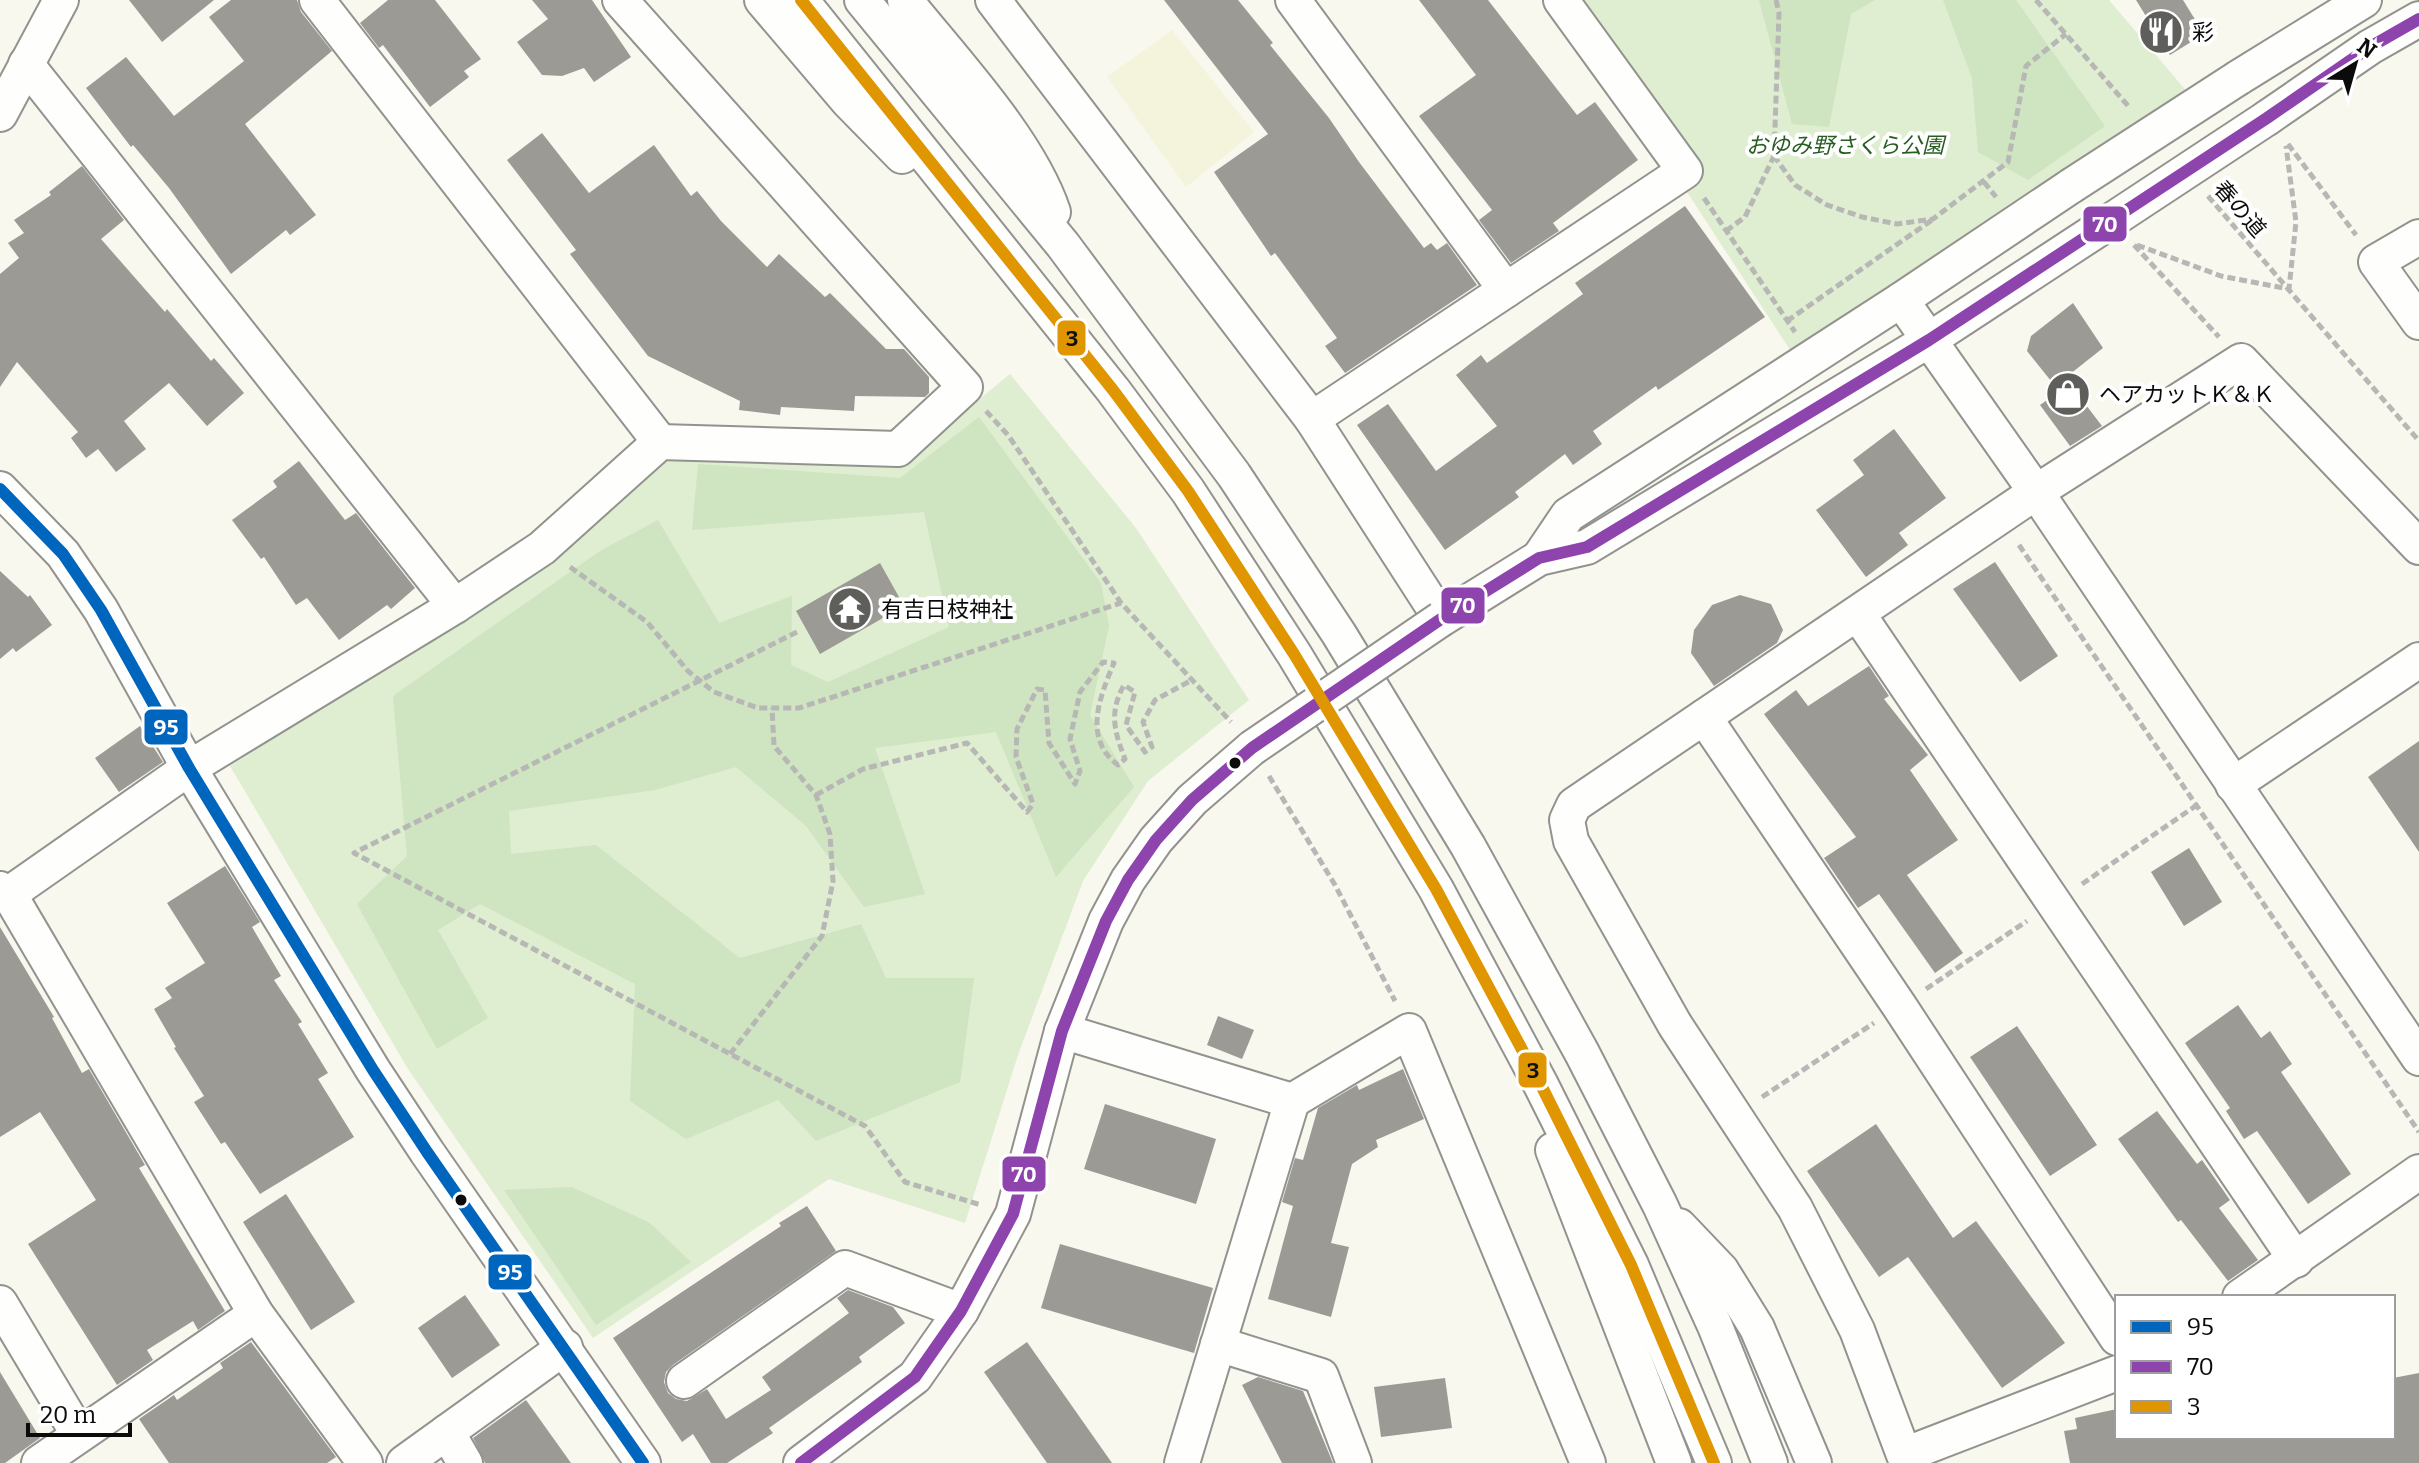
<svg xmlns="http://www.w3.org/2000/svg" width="2419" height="1463" font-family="Bitter,'Noto Sans JP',serif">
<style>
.farmland{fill:#f4f4dc}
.green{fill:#dfedd1}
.forest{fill:#cfe4c0}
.building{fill:#9c9a95}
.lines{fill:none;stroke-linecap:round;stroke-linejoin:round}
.minor-casing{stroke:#92928e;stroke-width:38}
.path{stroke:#b7b7b5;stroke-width:5;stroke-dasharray:8 4;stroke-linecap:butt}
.minor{stroke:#fefefd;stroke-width:34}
.minor-bridge-casing{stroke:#92928e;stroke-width:38;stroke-linecap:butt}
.minor-bridge{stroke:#fefefd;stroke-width:34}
.bus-1-casing{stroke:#fff;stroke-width:18}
.bus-2-casing{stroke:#fff;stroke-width:18}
.bus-3-casing{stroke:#fff;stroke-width:18}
.bus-1{stroke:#0065bd;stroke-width:12}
.bus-2{stroke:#8e44ad;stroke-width:12}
.bus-3{stroke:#df9601;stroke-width:12}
.bus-dot{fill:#0b0b0b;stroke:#fff;stroke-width:3}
.labels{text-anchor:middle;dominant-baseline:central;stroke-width:8;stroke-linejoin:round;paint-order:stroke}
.poi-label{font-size:22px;fill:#0b0b0b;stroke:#fff;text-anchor:start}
.park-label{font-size:22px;font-style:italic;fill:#285d22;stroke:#fff}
.street-label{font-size:22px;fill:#0b0b0b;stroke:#fff}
.line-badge{stroke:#fff;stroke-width:3}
.badge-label{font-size:22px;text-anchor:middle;font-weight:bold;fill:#fff}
.pale-badge-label{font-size:22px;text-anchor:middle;font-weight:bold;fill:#111}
</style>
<rect width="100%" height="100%" fill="#f9f8ef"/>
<polygon class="farmland" points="1172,30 1254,132 1186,187 1107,77"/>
<g class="green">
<polygon points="1573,0 2109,0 2189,94 1792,353 1687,192 1702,182"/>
<polygon points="1010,374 1136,528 1249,700 1148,781 1083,881 1018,1055 965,1223 829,1179 593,1338 408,1069 230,766 528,579 673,448 900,464"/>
</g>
<g class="forest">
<polygon points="1759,0 1875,0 1851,14 1829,127 1792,124"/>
<polygon points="1943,0 2016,0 2105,126 2028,180 1978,152 1972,78"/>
<polygon points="979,417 1101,583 1109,626 1090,715 1134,787 1056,877 996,732 875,748 925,894 864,907 806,826 736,767 655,790 509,811 511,854 596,845 740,958 861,924 886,978 974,978 960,1082 816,1141 778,1100 686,1139 630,1101 635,984 480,904 438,930 488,1018 437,1049 357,904 407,856 393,696 600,551 658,520 719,623 792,596 791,665 828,682 949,627 924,512 692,530 698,464 900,478"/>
<polygon points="572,1187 650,1223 691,1262 596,1325 504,1190"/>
</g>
<g class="building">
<polygon points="129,0 214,0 162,42"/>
<polygon points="231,0 297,0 301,12 332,51 245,124 316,215 290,235 286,230 231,274 169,188 133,145 131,147 86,88 126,57 174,116 244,61 209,17"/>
<polygon points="388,0 435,0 481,59 464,71 469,77 430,107 383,45 379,48 360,23"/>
<polygon points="532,0 592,0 631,57 594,82 584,68 562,76 542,75 517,42 548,19"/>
<polygon points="1164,0 1238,0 1273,43 1270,45 1329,118 1359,162 1424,248 1431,243 1437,250 1447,243 1477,285 1345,373 1325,346 1337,338 1275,253 1271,256 1214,172 1268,134"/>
<polygon points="1419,0 1488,0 1577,115 1595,102 1638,160 1553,223 1559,231 1511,263 1479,220 1492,210 1419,116 1476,75"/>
<polygon points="2136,0 2183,0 2204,34 2170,55"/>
<polygon points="542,133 589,193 654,145 691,196 697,191 721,221 767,267 779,254 825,297 830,293 886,349 904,349 929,377 929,393 925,397 855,396 854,411 781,407 780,415 739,410 740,401 648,356 570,254 576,250 507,160"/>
<polygon points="82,166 124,220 101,239 165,312 167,309 211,361 214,358 244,393 207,426 169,383 124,421 146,449 116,472 98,449 86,458 71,438 78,432 17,362 0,387 0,274 19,258 8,243 24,233 14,220 51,195 49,192"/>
<polygon points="1685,206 1765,317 1658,390 1656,386 1593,431 1602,444 1573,465 1565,454 1515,492 1519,497 1445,550 1357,425 1388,404 1436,471 1497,426 1456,375 1481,355 1487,363 1583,294 1575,283"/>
<polygon points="2073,303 2103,348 2055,386 2027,351 2031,336"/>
<polygon points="2070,384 2102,426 2070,446 2040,405"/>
<polygon points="1894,429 1946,498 1899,533 1908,545 1866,577 1816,510 1864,475 1853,460"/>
<polygon points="299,461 345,520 356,513 415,588 391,609 387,605 339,640 307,598 296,605 264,557 261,559 232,520 277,487 273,481"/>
<polygon points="1995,562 2058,656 2020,682 1953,589"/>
<polygon points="880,563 904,606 820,654 796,611"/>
<polygon points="0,571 28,597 30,595 52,625 16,652 13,648 0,659"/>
<polygon points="1740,595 1771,604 1783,630 1777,643 1714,686 1691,653 1694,630 1712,605"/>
<polygon points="1869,666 1889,696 1884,699 1928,755 1910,770 1958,840 1907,875 1963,953 1935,973 1879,894 1858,908 1824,858 1856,837 1764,714 1796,690 1808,706"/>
<polygon points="140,726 163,762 119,792 95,758"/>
<polygon points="2419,741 2419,852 2368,777"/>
<polygon points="2189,848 2222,902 2184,926 2151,872"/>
<polygon points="225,866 260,922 252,927 281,976 274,980 302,1022 298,1024 328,1073 318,1079 354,1137 260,1194 225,1142 221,1144 194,1102 204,1096 174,1048 176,1047 154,1009 172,998 165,988 205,963 167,903"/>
<polygon points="0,927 54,1017 52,1018 82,1073 89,1069 145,1165 139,1168 225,1311 198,1330 193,1321 147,1350 153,1360 117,1385 28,1244 96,1200 40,1112 0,1137"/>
<polygon points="2238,1005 2261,1038 2270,1031 2292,1064 2281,1072 2351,1174 2308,1204 2257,1131 2244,1139 2226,1111 2230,1108 2185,1043"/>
<polygon points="1218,1016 1254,1030 1242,1059 1207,1045"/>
<polygon points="2017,1026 2097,1145 2050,1176 1970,1057"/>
<polygon points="1403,1069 1424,1119 1376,1140 1378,1147 1352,1164 1331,1243 1349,1247 1331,1317 1268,1299 1293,1206 1282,1202 1295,1158 1303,1160 1318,1108 1357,1085 1359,1090"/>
<polygon points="1105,1104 1216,1139 1196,1204 1084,1169"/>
<polygon points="2157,1111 2197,1164 2202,1160 2230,1200 2219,1208 2258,1260 2228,1281 2181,1220 2178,1222 2118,1139"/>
<polygon points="1876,1124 1953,1238 1976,1221 2065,1343 2002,1388 1908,1257 1879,1277 1807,1171"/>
<polygon points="286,1194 355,1302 311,1330 243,1222"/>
<polygon points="807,1206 836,1251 673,1365 666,1372 664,1382 668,1393 676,1399 687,1401 707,1389 726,1419 771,1390 762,1377 849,1313 837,1298 848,1290 893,1307 905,1323 859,1357 862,1362 769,1428 773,1433 727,1463 711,1463 693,1434 682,1442 613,1338 781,1226 779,1223"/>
<polygon points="1060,1244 1213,1288 1194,1353 1041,1308"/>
<polygon points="465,1295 500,1345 452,1378 418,1328"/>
<polygon points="251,1342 336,1457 327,1463 169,1463 139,1419 174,1395 177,1400 223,1368 220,1363"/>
<polygon points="1027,1342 1112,1463 1047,1463 984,1372"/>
<polygon points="0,1372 40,1438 5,1463 0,1463"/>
<polygon points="2419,1373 2419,1463 2070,1463 2064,1431 2077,1429 2075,1418 2117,1409 2117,1437 2393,1437 2393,1378"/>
<polygon points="1258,1377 1303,1391 1333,1463 1282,1463 1242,1385"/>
<polygon points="1445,1378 1452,1428 1381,1437 1374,1387"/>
<polygon points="526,1400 571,1463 485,1463 473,1438"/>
</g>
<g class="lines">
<g class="minor-casing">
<g id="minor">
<polyline points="317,0 660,442"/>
<polyline points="762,0 848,101 902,156"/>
<polyline points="801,0 1113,390 1188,491 1294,654 1436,889 1541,1085 1631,1265 1714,1463"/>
<polyline points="862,0 1063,245 1234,475 1339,634 1468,846 1582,1053 1660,1205 1715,1326 1770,1463"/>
<path d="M905 0C953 60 1029 140 1053 212"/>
<polyline points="993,0 1312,419 1441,619 1539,558 1587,547 1929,340 2097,230"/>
<polyline points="1293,0 1506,290"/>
<polyline points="26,64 455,606"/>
<polyline points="2238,78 2364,0"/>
<polyline points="0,114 61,0"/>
<polyline points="2267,118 2370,47 2419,19"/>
<polyline points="2419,237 2376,262 2419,322"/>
<polyline points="1901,300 2036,492 2419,1058"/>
<polyline points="1312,419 1685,171 1561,0"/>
<polyline points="0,489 63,554 101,610 189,768 373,1070 427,1152 643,1463"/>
<polyline points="1539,558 1568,515 1901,300 2071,186"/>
<polyline points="1858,614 2296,1260"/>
<polyline points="1704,717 1900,1007 2117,1338"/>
<polyline points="2233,785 2419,660"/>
<polyline points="0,889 9,894 256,1314 365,1463"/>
<polyline points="9,894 189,768 455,606 542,548 660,442 898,449 965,387 620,0"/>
<polyline points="1062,1031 1292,1101 1409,1031 1588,1463"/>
<polyline points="1553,1150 1674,1463"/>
<polyline points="1679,1226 1721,1270 1757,1328 1814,1463"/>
<polyline points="2240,1297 2419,1172"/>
<polyline points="0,1303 79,1435"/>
<polyline points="1218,1344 1321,1376 1354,1463"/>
<polyline points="2117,1373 1904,1455 1857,1330 1795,1208 1675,1025 1571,841 1567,820 1574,805 2036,492 2241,361 2419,547"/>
<polyline points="684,1381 845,1268 961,1311"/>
<polyline points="447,1432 465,1463"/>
<polyline points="39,1463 256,1314"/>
<polyline points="404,1463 565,1347"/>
<polyline points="801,1463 915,1377 961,1311 1013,1214 1062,1031 1106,921 1128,880 1156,840 1192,800 1252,748"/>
<polyline points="1182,1463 1292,1101"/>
</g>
</g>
<g class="path">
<polyline points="1776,0 1779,13 1774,156 1795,185 1827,205 1862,217 1897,224 1933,219 2008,162 2026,66 2066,34"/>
<polyline points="2036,0 2130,108"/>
<polyline points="2288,144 2356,235"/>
<polyline points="1984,182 1996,197"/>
<polyline points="2208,196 2419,441"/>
<polyline points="1704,198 1795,332"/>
<polyline points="1726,231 1745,217 1774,156"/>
<polyline points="2134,245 2219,337"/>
<polyline points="2137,245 2221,276 2289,289 2296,222 2286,146"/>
<polyline points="1787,321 1932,220"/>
<polyline points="986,411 1008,435 1121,603 1231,722"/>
<polyline points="2019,545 2419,1132"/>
<polyline points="570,567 647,622 688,671 714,692 758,708 799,708 1121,603"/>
<polyline points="797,632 354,853 865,1126 905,1182 981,1205"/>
<polyline points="1269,776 1335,885 1395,1001"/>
<path d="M816 795 863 769 967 743 1027 812 1033 804 1016 757 1017 729 1037 689 1045 690 1049 743 1075 784 1080 771 1070 739 1080 692 1103 662 1114 663C1099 698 1083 739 1118 765L1125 759C1114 731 1109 712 1124 685L1135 692 1126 725 1145 752 1152 747 1143 722 1155 700 1192 680"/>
<polyline points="2082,884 2197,805"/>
<polyline points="1926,989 2027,921"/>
<polyline points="730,1054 822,936 833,881 830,834 816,795 774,746 772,708"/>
<polyline points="1762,1097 1874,1023"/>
</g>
<use href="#minor" class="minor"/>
<g class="minor-bridge-casing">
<g id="minor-bridge">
<polyline points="2071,186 2238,78"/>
<polyline points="2097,230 2267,118"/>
<polyline points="1252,748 1441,619"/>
</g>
</g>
<use href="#minor-bridge" class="minor-bridge"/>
<g class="bus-1-casing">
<polyline id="bus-1" points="0,489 63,554 101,610 189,768 373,1070 427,1152 643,1463"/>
</g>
<g class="bus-2-casing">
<polyline id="bus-2" points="801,1463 915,1377 961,1311 1013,1214 1062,1031 1106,921 1128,880 1156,840 1192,800 1252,748 1441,619 1539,558 1587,547 1929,340 2267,118 2370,47 2419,19"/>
</g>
<g class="bus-3-casing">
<polyline id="bus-3" points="801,0 1113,390 1188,491 1294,654 1436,889 1541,1085 1631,1265 1714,1463"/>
</g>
<use href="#bus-1" class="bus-1"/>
<use href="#bus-2" class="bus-2"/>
<use href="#bus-3" class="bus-3"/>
</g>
<defs>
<g id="restaurant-disc" transform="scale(2.3)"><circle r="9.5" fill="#5e5e5b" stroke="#fff"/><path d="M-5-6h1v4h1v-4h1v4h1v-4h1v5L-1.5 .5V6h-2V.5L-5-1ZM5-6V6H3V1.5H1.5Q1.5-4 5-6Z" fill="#fff"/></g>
<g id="shop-disc" transform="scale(2.3)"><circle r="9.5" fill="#5e5e5b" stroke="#fff"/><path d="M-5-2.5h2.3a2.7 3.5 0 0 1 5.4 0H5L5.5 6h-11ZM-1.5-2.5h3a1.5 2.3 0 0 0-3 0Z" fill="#fff"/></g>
<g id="temple-disc" transform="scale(2.3)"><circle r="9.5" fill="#5e5e5b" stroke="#fff"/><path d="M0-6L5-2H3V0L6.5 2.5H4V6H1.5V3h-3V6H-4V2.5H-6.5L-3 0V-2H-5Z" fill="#fff"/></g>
</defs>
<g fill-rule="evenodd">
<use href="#restaurant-disc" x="2161" y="32"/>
<use href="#shop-disc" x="2068" y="394"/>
<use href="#temple-disc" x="850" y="609"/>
</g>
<g class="bus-dot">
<circle cx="1235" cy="763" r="7"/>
<circle cx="461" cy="1200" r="7"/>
</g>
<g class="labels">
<g class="poi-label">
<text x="2192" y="32">彩</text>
<text x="2099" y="394">ヘアカットＫ＆Ｋ</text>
<text x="881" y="609">有吉日枝神社</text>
</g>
<g class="park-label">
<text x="1845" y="145">おゆみ野さくら公園</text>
</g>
<g class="street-label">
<text transform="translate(2240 209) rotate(49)">春の道</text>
</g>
</g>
<g class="line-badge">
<rect x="2082" y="205" width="46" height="38" rx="8" fill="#8e44ad"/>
<rect x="1056" y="319" width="31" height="38" rx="8" fill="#df9601"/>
<rect x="1440" y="586" width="46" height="39" rx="8" fill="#8e44ad"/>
<rect x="143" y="708" width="46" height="38" rx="8" fill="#0065bd"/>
<rect x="1517" y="1051" width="31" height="38" rx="8" fill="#df9601"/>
<rect x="1001" y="1155" width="46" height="38" rx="8" fill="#8e44ad"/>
<rect x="487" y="1253" width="46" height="38" rx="8" fill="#0065bd"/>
</g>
<g class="badge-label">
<text x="2105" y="232">70</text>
<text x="1463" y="613">70</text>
<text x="166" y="735">95</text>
<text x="1024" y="1182">70</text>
<text x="510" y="1280">95</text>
</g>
<g class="pale-badge-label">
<text x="1072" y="346">3</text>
<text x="1533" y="1078">3</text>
</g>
<rect x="2115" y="1295" width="280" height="144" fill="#ffffff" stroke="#9d9d9d" stroke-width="2"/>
<rect x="2131" y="1321" width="40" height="12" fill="#0065bd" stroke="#9d9d9d" stroke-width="2"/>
<text x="2187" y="1335" font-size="24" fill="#0b0b0b">95</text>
<rect x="2131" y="1361" width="40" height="12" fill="#8e44ad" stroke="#9d9d9d" stroke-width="2"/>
<text x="2187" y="1375" font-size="24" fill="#0b0b0b">70</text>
<rect x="2131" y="1401" width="40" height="12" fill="#df9601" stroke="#9d9d9d" stroke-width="2"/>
<text x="2187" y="1415" font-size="24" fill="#0b0b0b">3</text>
<g transform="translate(2355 64) rotate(37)" stroke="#ffffff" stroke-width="6" paint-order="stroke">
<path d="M0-6L14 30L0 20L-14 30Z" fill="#0b0b0b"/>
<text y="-12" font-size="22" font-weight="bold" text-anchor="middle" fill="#0b0b0b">N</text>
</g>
<path d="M28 1423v12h102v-12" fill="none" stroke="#0b0b0b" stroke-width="4"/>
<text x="40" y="1423" font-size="24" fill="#0b0b0b" stroke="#ffffff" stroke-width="6" paint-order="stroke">20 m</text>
</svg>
